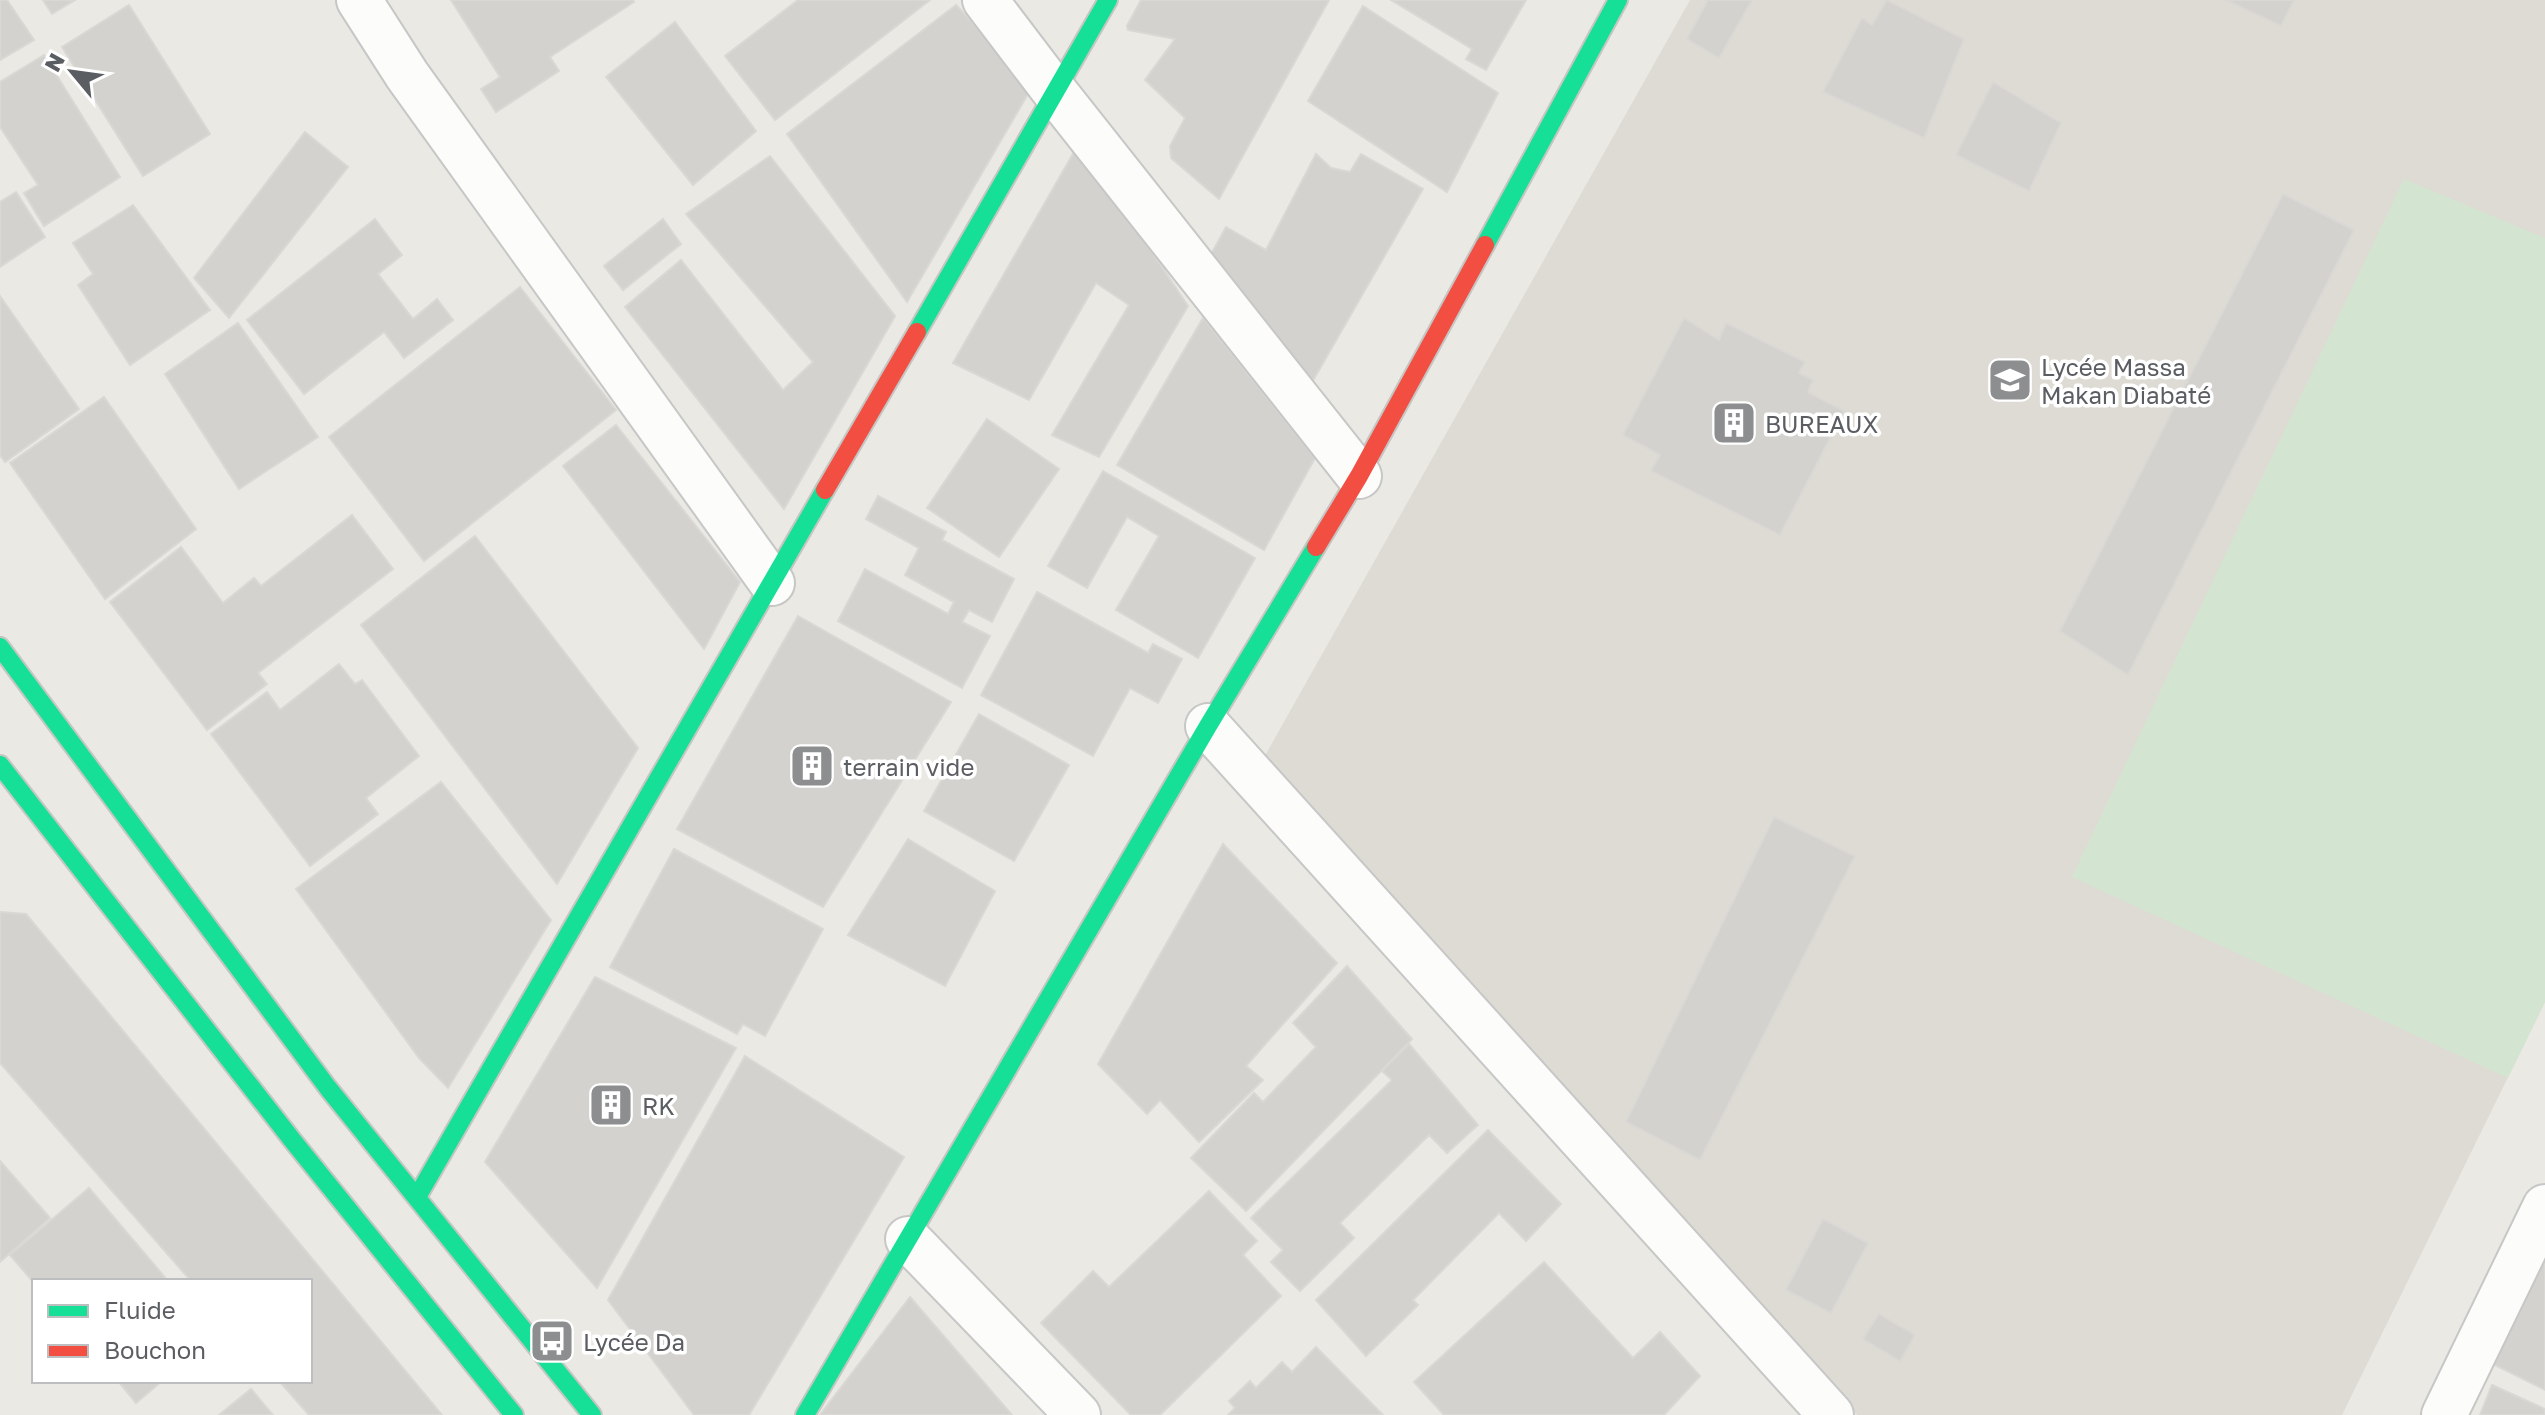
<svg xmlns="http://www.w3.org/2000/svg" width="2545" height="1415" font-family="'Golos Text',sans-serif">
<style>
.education{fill:#dddbd4}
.green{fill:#d3e5d1}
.building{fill:#d3d2cf;stroke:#d9d8d4;stroke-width:2}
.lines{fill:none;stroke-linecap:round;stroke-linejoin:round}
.street-casing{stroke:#c6c7c6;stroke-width:48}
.fast-casing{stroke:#c5c6c4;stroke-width:22}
.jam-casing{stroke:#c5c6c4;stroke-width:22}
.street{stroke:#fcfcfb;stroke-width:44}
.fast{stroke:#16e098;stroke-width:18}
.jam{stroke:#f24e42;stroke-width:18}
.labels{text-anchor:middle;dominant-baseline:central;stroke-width:7;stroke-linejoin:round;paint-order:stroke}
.poi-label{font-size:24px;fill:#5a5d61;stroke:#fff;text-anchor:start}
</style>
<rect width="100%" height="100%" fill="#eae9e4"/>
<polygon class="education" points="1690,0 2545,0 2545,1002 2342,1415 1857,1415 1262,761"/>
<polygon class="green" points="2404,179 2545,238 2545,1002 2508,1078 2072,877"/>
<g class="building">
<polygon points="0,0 7,0 34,40 0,60"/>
<polygon points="43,0 75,0 52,14"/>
<polygon points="451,0 633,0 634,2 550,57 559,71 496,112 481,89 500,77"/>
<polygon points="798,0 930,0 775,120 725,56"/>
<polygon points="1141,0 1329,0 1219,199 1171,158 1170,146 1185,118 1145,80 1175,39 1128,30 1127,26"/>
<polygon points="1391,0 1526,0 1486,70 1466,59 1472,49"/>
<polygon points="1708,0 1752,0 1719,58 1687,39"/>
<polygon points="1887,0 1964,39 1924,138 1823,92 1862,18 1872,25"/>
<polygon points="2226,0 2294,0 2281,26"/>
<polygon points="129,5 210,134 143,176 62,47"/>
<polygon points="956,5 1032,87 907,302 787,134"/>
<polygon points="1363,6 1498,93 1447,192 1308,101"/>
<polygon points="675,22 756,131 693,185 606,77"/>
<polygon points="44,55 120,177 44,226 24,193 38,185 0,127 0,82"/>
<polygon points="1993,82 2061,123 2029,191 1956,155"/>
<polygon points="305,132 348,167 229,318 194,278"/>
<polygon points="1074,152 1127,215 1188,306 1099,457 1052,435 1129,305 1096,283 1029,400 953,363"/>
<polygon points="1316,154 1331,168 1350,172 1361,154 1423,189 1307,391 1205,265 1226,227 1266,250"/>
<polygon points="770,156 895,316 784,509 625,307 681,260 783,390 813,362 686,214"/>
<polygon points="16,192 45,237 0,267 0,202"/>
<polygon points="2283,194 2354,230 2128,675 2060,631"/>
<polygon points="133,205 210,310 130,365 78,285 93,274 73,243"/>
<polygon points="375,219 402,255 378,274 413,319 437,299 453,320 404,358 384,332 304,394 247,320"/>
<polygon points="663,219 681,244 623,290 604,266"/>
<polygon points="520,287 616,410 424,561 329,437"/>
<polygon points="0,296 79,409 5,462 0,455"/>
<polygon points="1203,318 1315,458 1264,550 1117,465"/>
<polygon points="1684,318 1719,340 1726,323 1805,362 1799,373 1813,380 1808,392 1844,411 1780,535 1651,471 1660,455 1623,435"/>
<polygon points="238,323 318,437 239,489 165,374"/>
<polygon points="104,397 196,529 105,599 10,463"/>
<polygon points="987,419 1059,469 999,557 927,508"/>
<polygon points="616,425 740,582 704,649 563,466"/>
<polygon points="1103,471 1255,558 1198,658 1116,610 1159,536 1127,517 1087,588 1048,566"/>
<polygon points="878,496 946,532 942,540 1014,579 992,622 969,610 962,622 990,636 962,688 838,621 865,569 948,614 954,602 905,575 919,548 866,519"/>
<polygon points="352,515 393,569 258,673 267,684 207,730 110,602 181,547 223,603 254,578 261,586"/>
<polygon points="475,536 638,748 557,884 361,625"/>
<polygon points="1037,592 1148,653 1153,644 1182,659 1158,703 1130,688 1093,756 981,695"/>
<polygon points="798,616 951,702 823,907 677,829"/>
<polygon points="339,664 355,684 362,680 419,756 366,798 378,814 310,866 211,734 267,692 280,710"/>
<polygon points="979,714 1069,765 1014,861 924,811"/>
<polygon points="441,782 551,920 448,1088 419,1058 296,889"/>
<polygon points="1774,817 1855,856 1700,1160 1626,1122"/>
<polygon points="908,839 995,891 945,986 848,935"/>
<polygon points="1223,844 1337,963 1246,1066 1263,1080 1199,1142 1160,1100 1147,1114 1098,1064"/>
<polygon points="674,849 823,929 765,1036 743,1024 737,1034 610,967"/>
<polygon points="0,912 26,914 442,1415 309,1415 279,1381 310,1381 310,1281 191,1281 0,1063"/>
<polygon points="1347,966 1412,1039 1246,1211 1191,1158 1254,1093 1263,1102 1316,1047 1293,1023"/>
<polygon points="595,977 736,1048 597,1288 485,1162"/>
<polygon points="1409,1044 1478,1125 1447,1153 1429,1135 1340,1223 1354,1238 1300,1291 1271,1262 1283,1250 1251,1218 1392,1080 1382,1071"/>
<polygon points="745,1056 904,1157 749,1415 694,1415 608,1300"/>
<polygon points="1488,1130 1561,1204 1526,1241 1499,1213 1413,1300 1418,1305 1366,1356 1316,1300"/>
<polygon points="0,1161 50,1218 0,1262"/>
<polygon points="89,1188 168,1281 34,1283 10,1255"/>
<polygon points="1209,1191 1257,1241 1243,1255 1281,1296 1160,1415 1131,1415 1041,1323 1093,1271 1109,1287"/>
<polygon points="1823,1219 1868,1243 1831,1313 1786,1290"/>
<polygon points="2545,1245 2545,1390 2493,1364 2522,1306 2517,1303"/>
<polygon points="1544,1262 1633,1358 1660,1332 1700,1376 1664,1415 1444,1415 1414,1382"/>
<polygon points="910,1297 1012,1415 820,1415"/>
<polygon points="1879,1314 1915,1335 1900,1361 1863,1339"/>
<polygon points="1316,1347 1383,1415 1228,1415 1235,1408 1229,1401 1250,1381 1256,1388 1282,1362 1292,1372"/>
<polygon points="118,1381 162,1381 136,1403"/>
<polygon points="2492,1385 2545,1409 2545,1415 2480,1415"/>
<polygon points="251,1389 273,1415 219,1415"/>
</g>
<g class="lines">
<g class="street-casing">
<g id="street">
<polyline points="359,0 407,75 772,583"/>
<polyline points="985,0 1055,92 1359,476"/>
<polyline points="1208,726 1831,1415"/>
<polyline points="908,1239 1078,1415"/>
<polyline points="2444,1415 2545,1207"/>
</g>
</g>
<g class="fast-casing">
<g id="fast">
<polyline points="1485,245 1618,0"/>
<polyline points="917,332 1108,0"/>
<polyline points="0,647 328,1088 592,1415"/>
<polyline points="0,765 293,1141 514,1415"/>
<polyline points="417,1197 825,490"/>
<polyline points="805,1415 1208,726 1316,547"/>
</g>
</g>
<g class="jam-casing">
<g id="jam">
<polyline points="825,490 917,332"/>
<polyline points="1316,547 1359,476 1485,245"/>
</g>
</g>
<use href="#street" class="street"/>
<use href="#fast" class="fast"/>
<use href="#jam" class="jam"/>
</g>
<defs>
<g id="school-square" transform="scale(2.3)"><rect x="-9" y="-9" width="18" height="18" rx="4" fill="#8c8e8f" stroke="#fff"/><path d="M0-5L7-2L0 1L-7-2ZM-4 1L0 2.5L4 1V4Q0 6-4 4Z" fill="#fff"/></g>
<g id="building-square" transform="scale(2.3)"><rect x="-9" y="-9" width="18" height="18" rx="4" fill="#8c8e8f" stroke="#fff"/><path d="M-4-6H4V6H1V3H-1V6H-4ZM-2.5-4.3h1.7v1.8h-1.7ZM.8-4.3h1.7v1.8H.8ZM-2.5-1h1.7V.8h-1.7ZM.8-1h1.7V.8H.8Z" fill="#fff"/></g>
<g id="bus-square" transform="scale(2.3)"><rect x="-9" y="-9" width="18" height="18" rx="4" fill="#8c8e8f" stroke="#fff"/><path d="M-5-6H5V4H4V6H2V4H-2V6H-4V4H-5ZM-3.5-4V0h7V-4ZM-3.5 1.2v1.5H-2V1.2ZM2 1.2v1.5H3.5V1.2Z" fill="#fff"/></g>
</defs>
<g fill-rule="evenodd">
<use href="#school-square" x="2010" y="380"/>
<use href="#building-square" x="1734" y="423"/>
<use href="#building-square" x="812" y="766"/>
<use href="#building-square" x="611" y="1105"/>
<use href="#bus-square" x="552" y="1341"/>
</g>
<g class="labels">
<g class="poi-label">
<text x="2041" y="366">Lycée Massa<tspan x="2041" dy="28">Makan Diabaté</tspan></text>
<text x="1765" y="423">BUREAUX</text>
<text x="843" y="766">terrain vide</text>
<text x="642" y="1105">RK</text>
<text x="583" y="1341">Lycée Da</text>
</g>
</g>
<rect x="32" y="1279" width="280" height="104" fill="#ffffff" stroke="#bdbec0" stroke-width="2"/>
<rect x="48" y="1305" width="40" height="12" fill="#16e098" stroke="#bdbec0" stroke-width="2"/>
<text x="104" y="1319" font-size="24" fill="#5a5d61">Fluide</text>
<rect x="48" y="1345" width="40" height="12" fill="#f24e42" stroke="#bdbec0" stroke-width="2"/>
<text x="104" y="1359" font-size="24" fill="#5a5d61">Bouchon</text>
<g transform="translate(72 72) rotate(299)" stroke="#ffffff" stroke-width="6" paint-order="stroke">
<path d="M0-6L14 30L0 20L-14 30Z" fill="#5a5d61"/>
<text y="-12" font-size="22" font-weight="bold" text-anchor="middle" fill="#5a5d61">N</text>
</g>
</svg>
